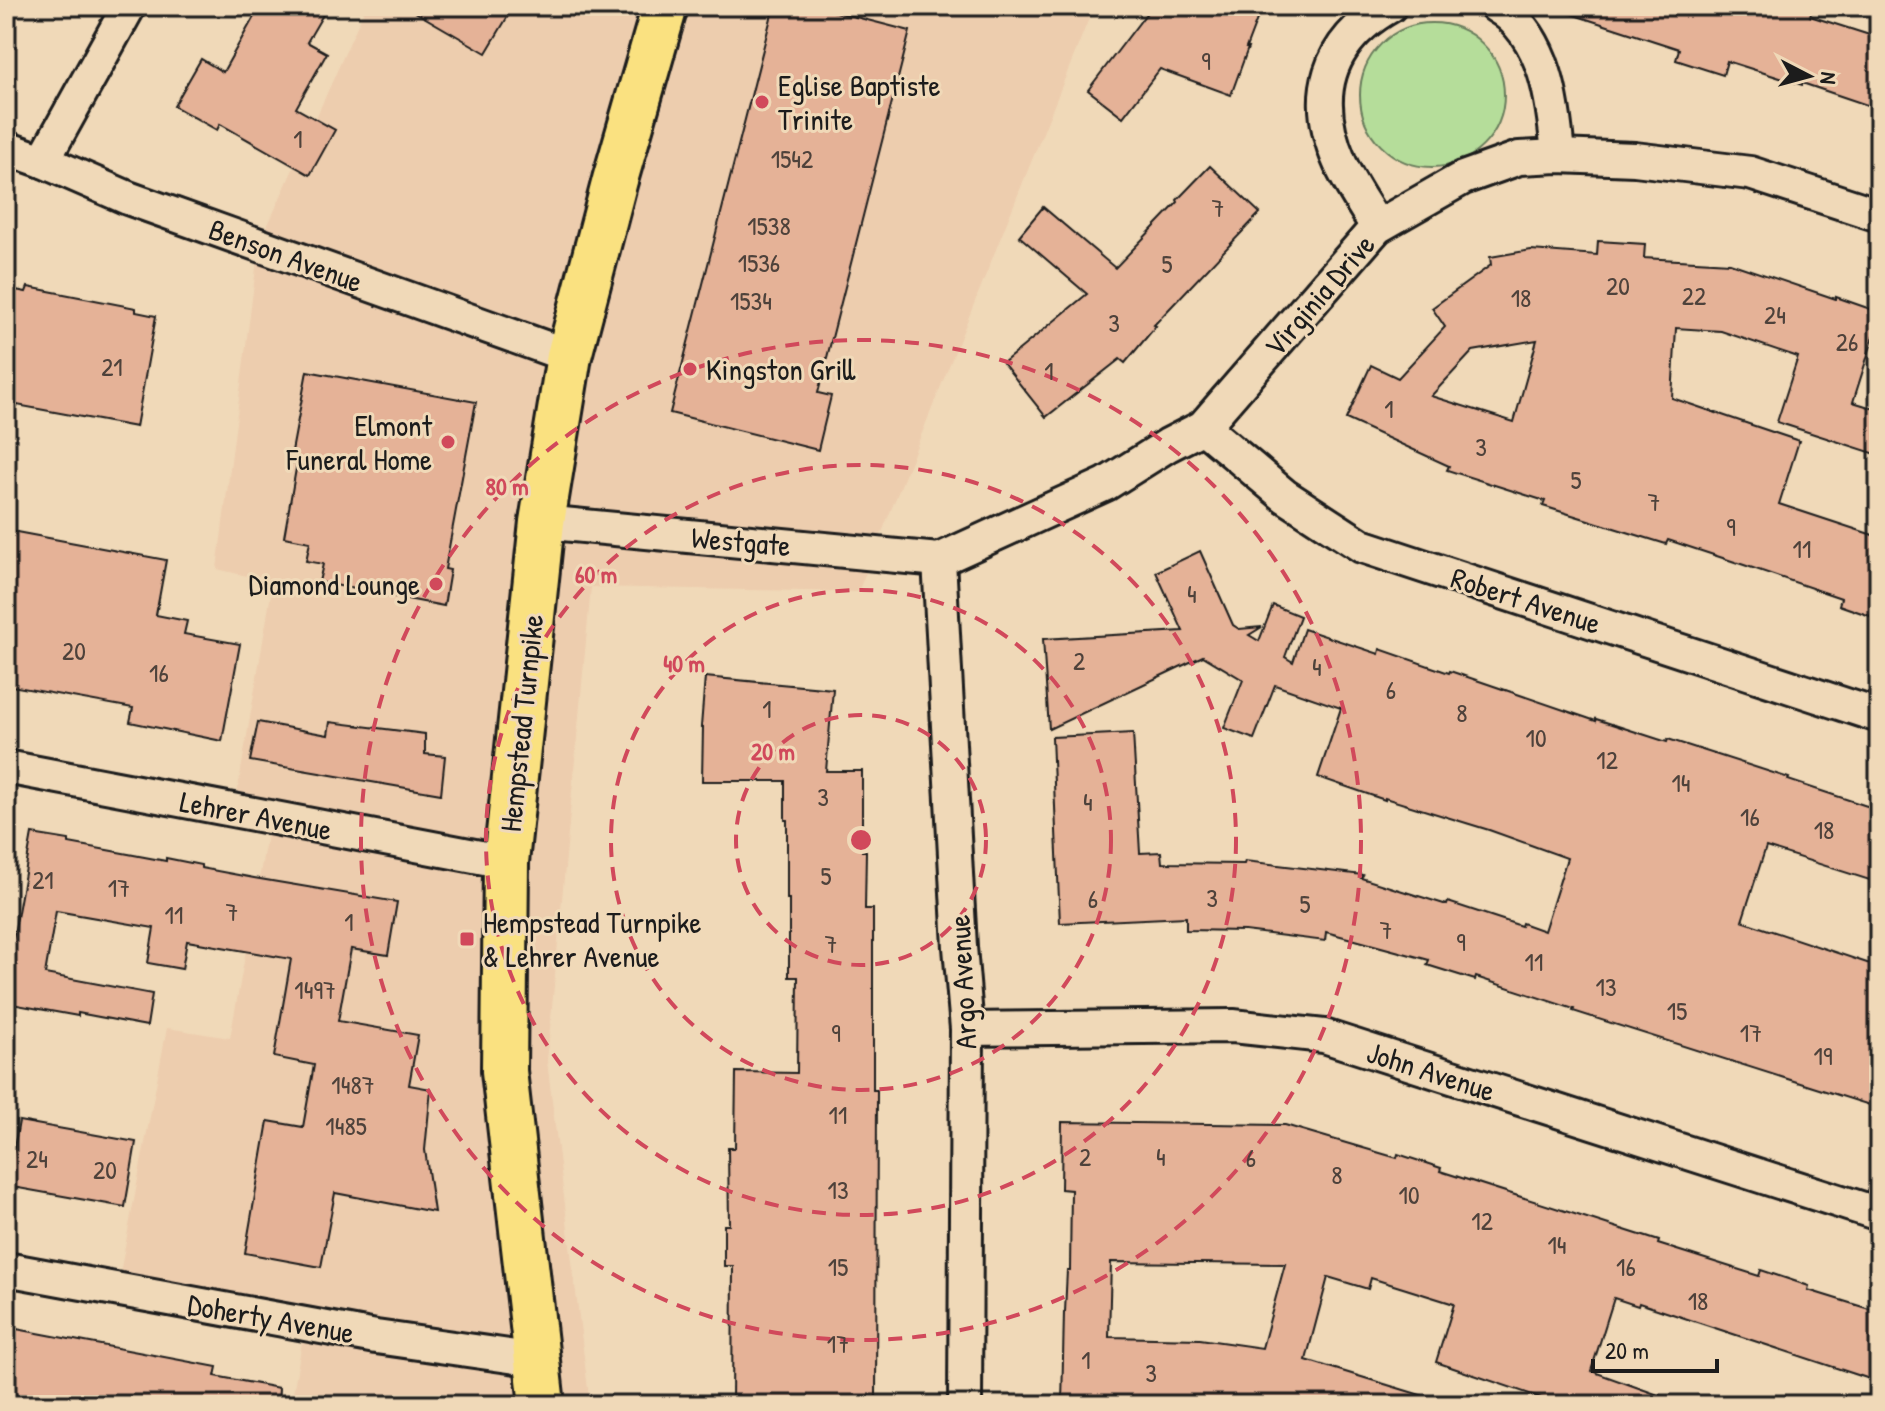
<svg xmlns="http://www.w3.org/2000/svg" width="1885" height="1411" font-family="'Patrick Hand',sans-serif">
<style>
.built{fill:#edcdae}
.green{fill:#b5dd9a;stroke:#687c5b;stroke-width:2}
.building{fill:#e5b297;stroke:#1c1c1c;stroke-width:2;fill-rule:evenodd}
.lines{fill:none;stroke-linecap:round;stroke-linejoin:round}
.minor-casing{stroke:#1c1c1c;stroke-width:38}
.primary-casing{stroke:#1c1c1c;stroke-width:50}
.minor{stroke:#f0d9b8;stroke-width:32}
.primary{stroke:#fae180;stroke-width:44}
.ring{fill:none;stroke:#d1495b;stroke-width:4;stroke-dasharray:14 10}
.poi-dot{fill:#d1495b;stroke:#f0d9b8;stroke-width:3}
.labels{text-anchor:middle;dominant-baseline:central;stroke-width:6;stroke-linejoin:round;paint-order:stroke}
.number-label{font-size:26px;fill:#4e423b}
.poi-label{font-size:30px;fill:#1c1c1c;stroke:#f0d9b8;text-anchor:start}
.street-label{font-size:30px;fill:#1c1c1c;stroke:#f0d9b8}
.centre{fill:#d1495b;stroke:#f0d9b8;stroke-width:4}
.ring-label{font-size:24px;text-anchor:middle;font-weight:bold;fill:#d1495b;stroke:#f0d9b8;stroke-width:6;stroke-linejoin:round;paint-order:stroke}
</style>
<rect width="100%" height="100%" fill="#f0d9b8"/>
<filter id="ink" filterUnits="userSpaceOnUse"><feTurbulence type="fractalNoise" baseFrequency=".0125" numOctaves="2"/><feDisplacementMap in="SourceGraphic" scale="16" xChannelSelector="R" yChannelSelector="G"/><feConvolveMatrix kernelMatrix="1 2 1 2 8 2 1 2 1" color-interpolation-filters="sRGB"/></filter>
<g filter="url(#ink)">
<polygon class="built" points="366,6 1094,6 858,592 591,587 547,1061 590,1405 291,1405 304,1331 116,1294 167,1028 230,1038 271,813 235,806 273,582 217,569 259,245"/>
<circle class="green" cx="1432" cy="95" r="72"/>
<g class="building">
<polygon points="260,6 328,6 307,42 327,53 296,108 335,130 310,175 220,124 217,130 174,106 201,59 223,72"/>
<polygon points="405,6 514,6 486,53"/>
<polygon points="774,6 813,6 910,31 818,393 831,396 818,450 670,413"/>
<polygon points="1152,6 1262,6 1246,48 1248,48 1231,95 1160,69 1123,117 1088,90"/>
<polygon points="1569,6 1813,6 1810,16 1879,38 1879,89 1873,107 1802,83 1802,85 1727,61 1723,75 1676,60 1679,49 1568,13"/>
<polygon points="1210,166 1260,213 1154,325 1156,326 1125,363 1120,359 1046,417 1003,363 1087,294 1019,236 1043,207 1115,268 1178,202 1177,200"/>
<path d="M1598 241 1645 244 1644 258 1730 263 1836 299V297L1879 312V320L1853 402 1879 410V455L1777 422 1798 357 1721 331 1676 328 1672 398 1799 441 1779 504 1879 537V619L1839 605 1841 598 1744 565 1668 540 1666 544 1543 506 1545 501 1447 470 1449 466 1346 419 1371 365 1398 378 1445 327 1432 308 1491 265 1490 257 1531 250 1597 255ZM1537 340 1514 422 1431 396 1473 351Z"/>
<polygon points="28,287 136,308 136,312 156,316 136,427 6,403 6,288 26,292"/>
<polygon points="307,371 476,402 445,569 450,570 444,606 319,582 323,564 306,561 310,542 284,537 297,463 290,462"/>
<polygon points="6,530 166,560 156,615 187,621 184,634 240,644 222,741 130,722 133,708 6,685"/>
<polygon points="1200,551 1233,625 1239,629 1262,627 1249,635 1259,641 1273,605 1300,616 1285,657 1293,662 1304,629 1379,654 1380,649 1449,673 1450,671 1596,721 1596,719 1667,742 1668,739 1789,778 1788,780 1879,810 1879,883 1766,847 1742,921 1879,967 1879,1108 1573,1011 1574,1009 1476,977 1475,980 1427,965 1429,960 1326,932 1325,941 1245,931 1186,930 1186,917 1060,923 1052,737 1133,733 1140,853 1161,852 1162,863 1244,864 1245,861 1363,875 1361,878 1447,905 1448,902 1521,926 1522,923 1544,931 1567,858 1489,830 1385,798 1385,800 1318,777 1341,708 1275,685 1254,739 1224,728 1243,680 1203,656 1049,729 1043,639 1183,631 1156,572"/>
<polygon points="705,677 833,689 826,771 862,771 862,851 866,851 865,909 873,909 873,1090 877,1090 876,1405 732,1405 733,1266 724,1266 724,1225 729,1225 728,1148 735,1148 736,1072 797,1073 798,977 789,977 789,899 787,899 787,820 785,820 785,781 702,781 703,727 701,727"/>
<polygon points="258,722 328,735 330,722 425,734 425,754 445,756 441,794 250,761"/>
<polygon points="32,834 69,840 69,843 166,861 166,858 201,865 201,868 254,878 397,902 388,955 351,949 338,1021 418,1035 409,1085 431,1089 425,1150 434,1212 335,1193 321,1267 245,1253 268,1121 303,1127 314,1065 274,1057 291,959 187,941 182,969 148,963 154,928 56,911 45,974 152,994 147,1026 78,1013 78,1016 6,1003 6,979"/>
<polygon points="19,1121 136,1142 125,1207 7,1186"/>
<path d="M1062 1122 1285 1125 1397 1158 1398 1154 1441 1168 1440 1171 1659 1241 1658 1244 1759 1276 1761 1270 1809 1286 1808 1290 1879 1312V1382L1639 1303 1638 1306 1614 1298 1591 1371 1675 1401 1674 1405H1562L1436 1362 1454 1304 1371 1278 1368 1289 1328 1277 1306 1360 1427 1397 1426 1405H1062L1064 1312H1065L1067 1270H1070L1071 1190 1061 1189ZM1111 1262 1285 1264 1262 1348 1200 1339 1109 1337Z"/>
<polygon points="6,1327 217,1367 215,1376 279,1388 278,1405 6,1405"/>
</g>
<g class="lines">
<g class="minor-casing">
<g id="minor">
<path d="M1496 6C1546 34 1554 105 1558 156"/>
<polyline points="6,148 43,161 128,198 569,356"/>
<polyline points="43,161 129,6"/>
<path d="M1377 227C1365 206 1350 185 1340 163 1311 97 1326 42 1390 6"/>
<polyline points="1203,427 1285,496 1362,546 1879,716"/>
<polyline points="542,522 939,560"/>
<polyline points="939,560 1106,484 1168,445 1203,427 1377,227 1463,178 1519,158 1558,156 1635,159 1750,173 1879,215"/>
<polyline points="939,560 960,947 967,1029 965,1405"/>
<polyline points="6,767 506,862"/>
<polyline points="967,1029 1233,1026 1324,1036 1879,1214"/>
<polyline points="6,1269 376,1337 537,1360"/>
</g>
</g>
<g class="primary-casing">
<polyline id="primary" points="542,1405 504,1071 506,862 542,522 569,356 615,180 665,6"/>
</g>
<use href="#minor" class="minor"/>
<use href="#primary" class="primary"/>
</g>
</g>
<g class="ring">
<circle cx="861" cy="840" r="125"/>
<circle cx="861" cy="840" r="250"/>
<circle cx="861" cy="840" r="375"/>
<circle cx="861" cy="840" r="500"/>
</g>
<g class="poi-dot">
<circle cx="762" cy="102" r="8"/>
<circle cx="690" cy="369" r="8"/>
<circle cx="448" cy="442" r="8"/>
<circle cx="436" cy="584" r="8"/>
<rect x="459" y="931" width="16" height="16" rx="4"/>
</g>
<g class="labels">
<g class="number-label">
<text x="1206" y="60">9</text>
<text x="298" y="138">1</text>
<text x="792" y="158">1542</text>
<text x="1218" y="207">7</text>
<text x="769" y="225">1538</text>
<text x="759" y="262">1536</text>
<text x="1167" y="263">5</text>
<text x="1618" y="285">20</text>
<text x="1694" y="295">22</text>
<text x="1521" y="297">18</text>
<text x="751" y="300">1534</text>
<text x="1775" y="314">24</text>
<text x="1114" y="322">3</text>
<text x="1847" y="341">26</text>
<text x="112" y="366">21</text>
<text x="1049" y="370">1</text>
<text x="1389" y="408">1</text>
<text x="1481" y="446">3</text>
<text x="1576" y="479">5</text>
<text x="1654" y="501">7</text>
<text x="1731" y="526">9</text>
<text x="1802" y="548">11</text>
<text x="1192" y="593">4</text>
<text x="74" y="650">20</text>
<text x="1079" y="660">2</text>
<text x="1317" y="666">4</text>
<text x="159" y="672">16</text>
<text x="1391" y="689">6</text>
<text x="767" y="708">1</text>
<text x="1462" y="712">8</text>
<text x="1536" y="737">10</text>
<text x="1607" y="759">12</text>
<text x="1681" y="782">14</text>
<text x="823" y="796">3</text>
<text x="1088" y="801">4</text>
<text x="1750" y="816">16</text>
<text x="1824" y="829">18</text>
<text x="826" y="875">5</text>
<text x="43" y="879">21</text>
<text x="119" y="887">17</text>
<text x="1212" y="897">3</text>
<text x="1093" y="898">6</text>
<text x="1305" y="903">5</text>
<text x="232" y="911">7</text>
<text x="174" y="914">11</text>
<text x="349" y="921">1</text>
<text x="1386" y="929">7</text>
<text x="1461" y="941">9</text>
<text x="831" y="943">7</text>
<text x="1534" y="961">11</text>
<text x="1606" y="986">13</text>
<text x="315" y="989">1497</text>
<text x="1677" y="1010">15</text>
<text x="836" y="1032">9</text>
<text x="1751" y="1032">17</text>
<text x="1823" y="1055">19</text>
<text x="353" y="1084">1487</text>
<text x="838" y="1114">11</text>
<text x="346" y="1125">1485</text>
<text x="1085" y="1156">2</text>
<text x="1161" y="1156">4</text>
<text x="1251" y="1157">6</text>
<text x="37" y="1158">24</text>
<text x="105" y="1169">20</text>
<text x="1337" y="1174">8</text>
<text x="838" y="1189">13</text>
<text x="1409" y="1194">10</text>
<text x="1482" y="1220">12</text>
<text x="1557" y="1244">14</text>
<text x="838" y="1266">15</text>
<text x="1626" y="1266">16</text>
<text x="1698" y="1300">18</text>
<text x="838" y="1343">17</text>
<text x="1086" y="1359">1</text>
<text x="1151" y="1372">3</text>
</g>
<g class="poi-label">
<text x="778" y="85">Eglise Baptiste<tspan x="778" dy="34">Trinite</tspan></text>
<text x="706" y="369">Kingston Grill</text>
<text x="432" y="425" text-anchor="end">Elmont<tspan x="432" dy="34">Funeral Home</tspan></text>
<text x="420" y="584" text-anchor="end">Diamond Lounge</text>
<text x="483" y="922">Hempstead Turnpike<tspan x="483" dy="34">&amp; Lehrer Avenue</tspan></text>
</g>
<g class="street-label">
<text transform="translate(286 255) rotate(20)">Benson Avenue</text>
<text transform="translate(1319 295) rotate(-49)">Virginia Drive</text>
<text transform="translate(741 541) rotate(5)">Westgate</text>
<text transform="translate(1526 600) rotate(18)">Robert Avenue</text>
<text transform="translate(521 723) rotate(-84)">Hempstead Turnpike</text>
<text transform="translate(256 815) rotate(11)">Lehrer Avenue</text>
<text transform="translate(962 982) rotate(-93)">Argo Avenue</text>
<text transform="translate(1431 1071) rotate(18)">John Avenue</text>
<text transform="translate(271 1318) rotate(10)">Doherty Avenue</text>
</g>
</g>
<circle cx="861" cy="840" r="12" class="centre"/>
<g class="ring-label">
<text x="507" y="495">80 m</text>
<text x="596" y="583">60 m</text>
<text x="684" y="672">40 m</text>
<text x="773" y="760">20 m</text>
</g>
<rect width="1885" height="1411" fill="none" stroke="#f0d9b8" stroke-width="32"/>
<rect x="16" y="16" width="1853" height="1379" fill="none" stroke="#1c1c1c" stroke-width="3" filter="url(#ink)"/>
<g transform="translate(1809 76) rotate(96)" stroke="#f0d9b8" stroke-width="6" paint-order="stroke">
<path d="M0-6L14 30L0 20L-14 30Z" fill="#1c1c1c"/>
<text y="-12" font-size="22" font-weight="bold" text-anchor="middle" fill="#1c1c1c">N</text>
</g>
<path d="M1593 1359v12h124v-12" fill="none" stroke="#1c1c1c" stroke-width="4"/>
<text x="1605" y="1359" font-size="24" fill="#1c1c1c" stroke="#f0d9b8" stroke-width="6" paint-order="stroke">20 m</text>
</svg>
